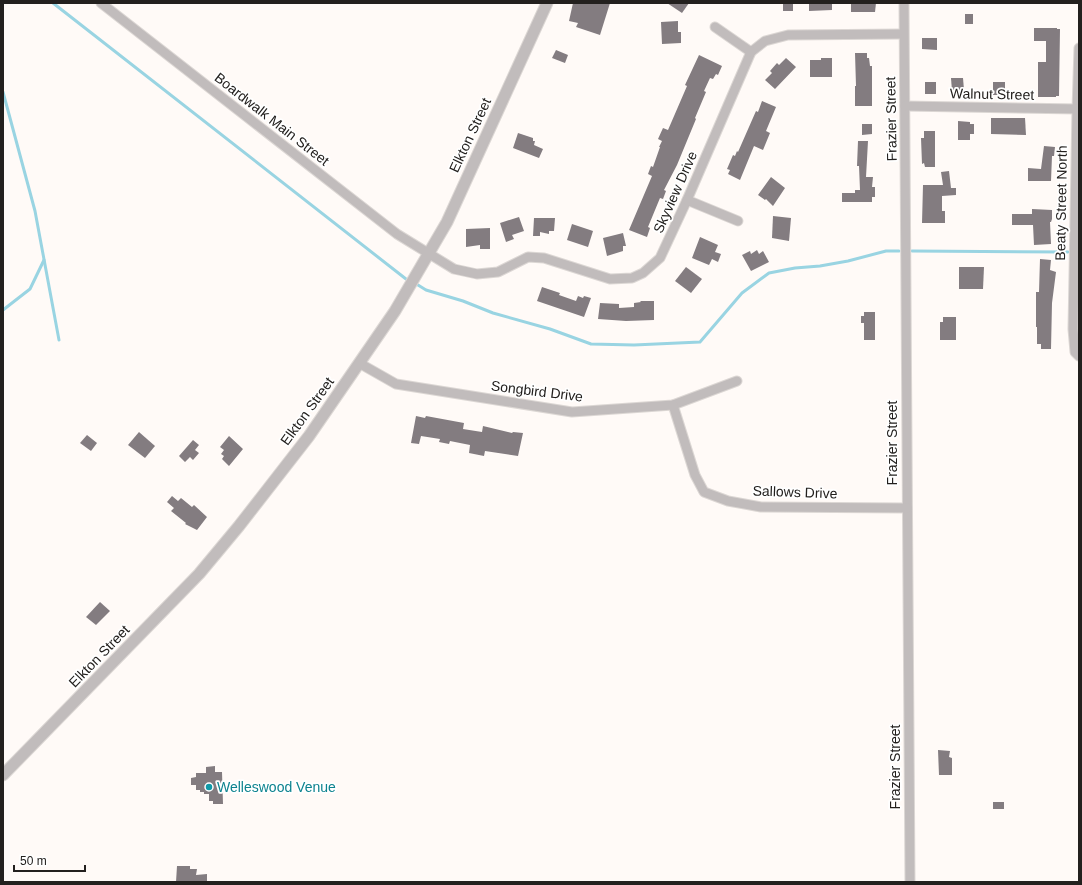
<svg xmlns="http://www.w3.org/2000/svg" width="1082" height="885" font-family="Helvetica,sans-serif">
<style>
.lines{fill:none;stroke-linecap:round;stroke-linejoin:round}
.stream{stroke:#99d4e2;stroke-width:3}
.building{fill:#837c80}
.minor-casing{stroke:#dcd7d4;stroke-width:11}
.tertiary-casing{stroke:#dcd7d4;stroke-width:13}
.minor{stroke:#c1bcbc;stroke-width:9}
.tertiary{stroke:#c1bcbc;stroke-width:11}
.culture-dot{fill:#0f9aa8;stroke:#fff;stroke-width:1.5}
.labels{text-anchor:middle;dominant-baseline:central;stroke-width:3.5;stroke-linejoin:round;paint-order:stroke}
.street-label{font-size:14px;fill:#23201e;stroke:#fff}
.culture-label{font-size:14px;fill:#0d838f;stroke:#fff;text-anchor:start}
</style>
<rect width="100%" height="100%" fill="#fffaf7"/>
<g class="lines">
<g class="stream">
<polyline points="53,3 406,279"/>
<polyline points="3,92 35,211 59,340"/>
<polyline points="912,251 1068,252"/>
<polyline points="418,285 426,290 463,301 493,313 550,329 591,344 634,345 700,342 742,293 769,273 795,268 820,266 848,261 886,251 899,251"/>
<polyline points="3,310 30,289 44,260"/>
</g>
</g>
<g class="building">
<polygon points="573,3 610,3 600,35 576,27 578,23 569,21"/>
<polygon points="667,3 689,3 682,13"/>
<rect x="783" y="3" width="10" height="8"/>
<polygon points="809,3 832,3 832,10 809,11"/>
<polygon points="851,3 876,3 875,12 851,12"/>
<rect x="965" y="14" width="8" height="10"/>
<polygon points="678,21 678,32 681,32 681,43 662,44 661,22"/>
<polygon points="1034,28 1057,28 1057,29 1060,29 1059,96 1056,96 1056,97 1038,97 1038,62 1046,62 1046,41 1034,41"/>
<polygon points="922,38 937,38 937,50 922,49"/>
<polygon points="556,50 568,55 565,63 552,58"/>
<polygon points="855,53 867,53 867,58 869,58 870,66 872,66 872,106 855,106 855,86 856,86"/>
<polygon points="699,55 722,66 718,75 716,74 713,79 710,78 704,91 706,92 695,118 696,119 677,165 664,190 666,191 663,199 660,198 648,227 650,228 647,237 629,230 652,176 648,174 651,166 653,167 660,147 659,147 662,141 658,139 663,128 668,130 687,86 685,85"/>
<polygon points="786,58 796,67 775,89 765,80 772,73 770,71 777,63 779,65"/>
<polygon points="821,58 832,58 832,77 810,77 810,60 821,60"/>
<polygon points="951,78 963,78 964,90 952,91"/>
<rect x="925" y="82" width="11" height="12"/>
<rect x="993" y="82" width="12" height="13"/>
<polygon points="762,101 776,107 766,131 770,133 763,150 754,146 740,180 728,174 730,170 727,169 733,155 735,156 737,151 738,152 756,111 758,112"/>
<polygon points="991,118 1025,118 1026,135 991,134"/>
<polygon points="958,121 970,122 970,124 974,124 974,134 970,134 970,140 958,140"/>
<polygon points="862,124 872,124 872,134 862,135"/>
<polygon points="924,131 935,131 935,167 925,167 924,163 922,164 921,138 924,138"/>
<polygon points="518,133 533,138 533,141 535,141 534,145 543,149 539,158 513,148"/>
<polygon points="858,141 868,141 866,177 873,177 872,187 875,187 875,197 872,197 872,202 842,202 842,193 855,193 855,190 860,190 859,166 857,166"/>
<polygon points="1044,146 1055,147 1054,156 1052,156 1051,181 1028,181 1028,168 1041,169"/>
<polygon points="949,171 951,188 956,188 956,195 942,196 942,211 945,211 945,223 922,223 923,185 943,185 941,172"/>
<polygon points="771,177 785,188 773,206 766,199 765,200 758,195"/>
<polygon points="1032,209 1052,210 1052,219 1051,222 1050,222 1051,244 1034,245 1033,225 1012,225 1012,214 1032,214"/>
<polygon points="773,216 791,218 789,241 772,238"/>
<polygon points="519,217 524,231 512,235 514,239 506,242 500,223"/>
<polygon points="534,218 555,218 554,231 549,231 549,234 540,232 540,236 533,236"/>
<polygon points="572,224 593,231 588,247 567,240"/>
<polygon points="490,228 490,249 480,249 480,245 466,247 466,229"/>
<polygon points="623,233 626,246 623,246 623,251 607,256 603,238"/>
<polygon points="700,237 718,245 715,252 721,254 718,262 712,259 709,265 692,258"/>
<polygon points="757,250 759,254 763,251 769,262 751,271 742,255 750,251 751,254"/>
<polygon points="1040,259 1051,260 1050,270 1056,272 1052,303 1051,349 1041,349 1041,344 1037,344 1037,327 1036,327 1036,292 1039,292"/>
<polygon points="686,267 702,279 691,293 675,281"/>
<polygon points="959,267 984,267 983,289 959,289"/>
<polygon points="542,287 560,293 559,295 576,301 578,296 583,298 584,296 591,298 584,317 537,301"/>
<polygon points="640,301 654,301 654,320 626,321 598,319 600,303 619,304 619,308 634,307 634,303 641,302"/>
<polygon points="864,312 875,312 875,340 864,340 864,323 861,323 861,316 864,316"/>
<polygon points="943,317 956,317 956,340 940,340 940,322 943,322"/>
<polygon points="416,416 425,418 426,416 464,423 463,429 482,432 483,426 512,433 513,432 523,433 518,456 485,451 484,456 469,453 470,445 450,441 449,444 439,442 440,439 421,436 419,444 411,443"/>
<polygon points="139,432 155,446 145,458 128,445"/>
<polygon points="87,435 97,443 91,451 80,443"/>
<polygon points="229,436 243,449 229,466 222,459 224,456 221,454 224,450 220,447"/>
<polygon points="193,440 199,445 195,450 199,453 193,460 190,457 185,462 179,456"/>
<polygon points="172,496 178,501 181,498 192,507 194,505 207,517 197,530 185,524 186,523 171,511 174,508 167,502"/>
<polygon points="100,602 110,611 96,625 86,617"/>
<polygon points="938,750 950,751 949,757 952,758 952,775 939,775"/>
<polygon points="215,766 215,772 222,772 223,804 213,804 213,801 209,801 209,794 204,794 204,792 200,792 200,790 196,790 196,785 191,785 191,778 196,777 196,773 206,773 206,767"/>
<rect x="993" y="802" width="11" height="7"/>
<polygon points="177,866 190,866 190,869 197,869 196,875 207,874 207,882 176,882"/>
</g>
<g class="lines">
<g class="minor-casing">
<g id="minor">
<polyline points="101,3 397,234 454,269 477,274 498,272 528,257 544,258 610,279 632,278 643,273 660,258 687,200 751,52 765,41 788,35 903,34"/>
<polyline points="904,3 910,882"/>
<polyline points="715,27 751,52"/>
<polyline points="1079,48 1077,109 1073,329 1075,352 1079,356"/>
<polyline points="905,106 1079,109"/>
<polyline points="687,200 738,221"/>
<polyline points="359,363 396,384 572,412 673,405 737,381"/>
<polyline points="673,405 695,475 704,492 728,501 761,507 907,508"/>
</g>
</g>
<g class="tertiary-casing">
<polyline id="tertiary" points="3,775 199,574 239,526 309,436 395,311 447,222 547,3"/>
</g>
<use href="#minor" class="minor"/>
<use href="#tertiary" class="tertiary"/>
</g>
<circle class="culture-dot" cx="209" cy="787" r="4"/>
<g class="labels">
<g class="street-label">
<text transform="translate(992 94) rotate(1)">Walnut Street</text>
<text transform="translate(272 119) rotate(38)">Boardwalk Main Street</text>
<text transform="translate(891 119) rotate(-91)">Frazier Street</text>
<text transform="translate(470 135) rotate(-65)">Elkton Street</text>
<text transform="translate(675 192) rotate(-66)">Skyview Drive</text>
<text transform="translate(1061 203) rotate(-89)">Beaty Street North</text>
<text transform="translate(537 391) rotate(7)">Songbird Drive</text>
<text transform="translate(307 411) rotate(-54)">Elkton Street</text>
<text transform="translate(892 443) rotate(-90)">Frazier Street</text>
<text transform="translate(795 492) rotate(2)">Sallows Drive</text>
<text transform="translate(99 656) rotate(-46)">Elkton Street</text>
<text transform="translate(895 767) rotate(-90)">Frazier Street</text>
</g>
<g class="culture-label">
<text x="217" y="787">Welleswood Venue</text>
</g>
</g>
<rect width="1082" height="885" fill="none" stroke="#23201e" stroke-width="8"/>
<path d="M14 865v6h71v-6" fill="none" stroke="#23201e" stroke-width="2"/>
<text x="20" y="865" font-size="12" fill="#23201e" stroke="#ffffff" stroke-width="3" paint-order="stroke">50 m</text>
</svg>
